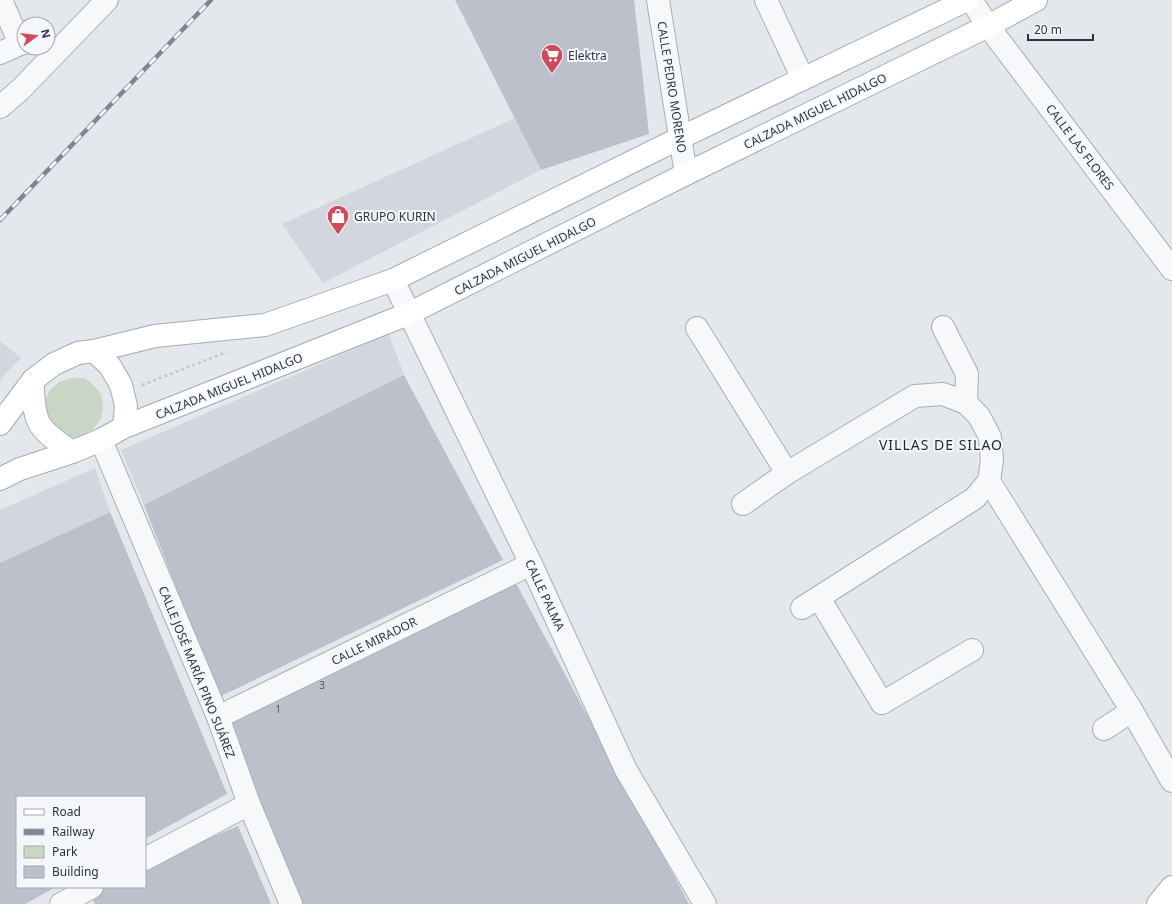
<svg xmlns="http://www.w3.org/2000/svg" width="1172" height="904" font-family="'Noto Sans',sans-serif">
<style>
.built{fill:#d2d6de}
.green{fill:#c9d6c5}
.building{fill:#bbc0ca}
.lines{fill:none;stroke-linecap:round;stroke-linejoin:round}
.minor-casing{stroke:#a9aeb7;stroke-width:24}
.major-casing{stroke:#a3abb8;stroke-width:24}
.path{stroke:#c2c5cb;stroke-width:2.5;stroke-dasharray:3 3;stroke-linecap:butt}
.minor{stroke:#f7f8fa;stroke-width:22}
.major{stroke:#fff;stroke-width:22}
.rail-casing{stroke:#7d8696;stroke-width:4.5}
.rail{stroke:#f4f6f9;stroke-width:3;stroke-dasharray:9;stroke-linecap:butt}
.labels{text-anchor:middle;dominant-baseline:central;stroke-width:4;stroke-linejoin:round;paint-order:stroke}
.number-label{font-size:10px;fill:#4f5766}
.poi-label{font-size:12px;fill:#2b3445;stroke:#f4f6f9;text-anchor:start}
.street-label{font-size:12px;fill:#2b3445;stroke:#f4f6f9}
.quarter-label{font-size:14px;letter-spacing:1px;fill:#1d2536;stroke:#f4f6f9}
</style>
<rect width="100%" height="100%" fill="#e4e7ec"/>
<g class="built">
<polygon points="515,118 541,170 323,283 282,224"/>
<polygon points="389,334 404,375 144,505 121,450"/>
<polygon points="0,341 21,358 0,380"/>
<polygon points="95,468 110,512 0,563 0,510"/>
</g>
<polygon class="green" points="71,378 84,378 89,381 101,394 103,408 101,419 93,429 83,436 77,437 69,438 52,429 45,410 46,399 50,390 59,382"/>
<g class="building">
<polygon points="455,0 634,0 649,134 541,170"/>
<polygon points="404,375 503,560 219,697 144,505"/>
<polygon points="110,512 227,794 145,839 145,797 17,797 17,887 56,887 25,904 0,904 0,563"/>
<polygon points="511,574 689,904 291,904 218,717"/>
<polygon points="238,826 271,904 95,904 88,889 93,887 145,887 145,865"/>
</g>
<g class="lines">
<g class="minor-casing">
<g id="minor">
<polyline points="1,0 20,44"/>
<polyline points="658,0 686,174"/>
<polyline points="766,0 803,79"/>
<polyline points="971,0 988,26 1172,269"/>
<polyline points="0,53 20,44 24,43"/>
<polyline points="0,107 20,90 107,0"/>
<polyline points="393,280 531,564 626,770 705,904"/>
<polyline points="943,327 967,374 966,403"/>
<polyline points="697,328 787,473"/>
<polyline points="101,440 218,717 249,804 291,904"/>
<polyline points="989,481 1132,711 1172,781"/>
<polyline points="743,504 787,473 915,396 943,394 966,403 979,416 990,437 992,460 989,481 975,498 802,608"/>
<polyline points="819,598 882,703 972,650"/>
<polyline points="218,717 531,564"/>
<polyline points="1104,729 1132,711"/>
<polyline points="145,859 249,804"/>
<polyline points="61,904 92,887"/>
</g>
</g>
<g class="major-casing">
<g id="major">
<polyline points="94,351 110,366 121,385 126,406 124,427"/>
<path d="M33 380C33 393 33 411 39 423 44 433 63 446 72 452"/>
<polyline points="0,424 33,380 54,364 78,353 94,351 155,336 265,325 393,280 680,138 967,0"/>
<polyline points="0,479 20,469 72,452 101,440 124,427 408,314 686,174 988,26 1036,0"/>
<polyline points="1158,904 1172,887"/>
</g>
</g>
<polyline class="path" points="142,385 227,352"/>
<use href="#minor" class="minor"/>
<use href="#major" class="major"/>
<g class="rail-casing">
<polyline id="rail" points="0,220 211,0"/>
</g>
<use href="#rail" class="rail"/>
</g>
<defs>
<g id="supermarket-pin" transform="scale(1.15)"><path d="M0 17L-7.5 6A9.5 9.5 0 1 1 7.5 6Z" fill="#d1495b" stroke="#f4f6f9"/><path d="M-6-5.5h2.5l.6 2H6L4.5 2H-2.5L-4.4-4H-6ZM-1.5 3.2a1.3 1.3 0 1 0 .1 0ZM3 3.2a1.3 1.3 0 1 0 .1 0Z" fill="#fff"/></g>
<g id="shop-pin" transform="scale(1.15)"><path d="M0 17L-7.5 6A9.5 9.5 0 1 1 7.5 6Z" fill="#d1495b" stroke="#f4f6f9"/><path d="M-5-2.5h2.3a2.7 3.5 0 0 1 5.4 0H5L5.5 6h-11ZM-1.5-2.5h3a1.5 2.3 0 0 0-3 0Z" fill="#fff"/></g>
</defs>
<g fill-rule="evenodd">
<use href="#supermarket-pin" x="552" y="55"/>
<use href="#shop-pin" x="338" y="216"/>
</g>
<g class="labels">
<g class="number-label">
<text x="322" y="685">3</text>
<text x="278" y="709">1</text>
</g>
<g class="poi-label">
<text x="568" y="55">Elektra</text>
<text x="354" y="216">GRUPO KURIN</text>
</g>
<g class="street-label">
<text transform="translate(672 87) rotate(81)">CALLE PEDRO MORENO</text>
<text transform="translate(815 111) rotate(-26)">CALZADA MIGUEL HIDALGO</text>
<text transform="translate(1080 147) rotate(53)">CALLE LAS FLORES</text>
<text transform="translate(525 256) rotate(-27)">CALZADA MIGUEL HIDALGO</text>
<text transform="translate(229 386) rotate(-22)">CALZADA MIGUEL HIDALGO</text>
<text transform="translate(545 595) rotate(65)">CALLE PALMA</text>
<text transform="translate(374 641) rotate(-26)">CALLE MIRADOR</text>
<text transform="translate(197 672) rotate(68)">CALLE JOSÉ MARÍA PINO SUÁREZ</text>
</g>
<g class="quarter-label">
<text x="941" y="444">VILLAS DE SILAO</text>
</g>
</g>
<rect x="16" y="796" width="130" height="92" fill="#f4f6f9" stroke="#a4a8b1"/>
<rect x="24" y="809" width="20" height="6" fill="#ffffff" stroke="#a4a8b1"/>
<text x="52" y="816" font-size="12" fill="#2b3445">Road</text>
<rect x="24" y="829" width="20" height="6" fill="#7d8696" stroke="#a4a8b1"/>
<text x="52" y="836" font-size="12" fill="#2b3445">Railway</text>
<rect x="24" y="846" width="20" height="12" fill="#c9d6c5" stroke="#a4a8b1"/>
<text x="52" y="856" font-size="12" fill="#2b3445">Park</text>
<rect x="24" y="866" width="20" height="12" fill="#bbc0ca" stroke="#a4a8b1"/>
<text x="52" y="876" font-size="12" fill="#2b3445">Building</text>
<g transform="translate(36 36) rotate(75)"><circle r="19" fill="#f4f6f9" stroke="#a4a8b1"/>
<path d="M0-3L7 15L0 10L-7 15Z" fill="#d1495b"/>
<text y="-6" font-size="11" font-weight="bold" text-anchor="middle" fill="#2b3445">N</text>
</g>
<path d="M1028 34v6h65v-6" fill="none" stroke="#2b3445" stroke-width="2"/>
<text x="1034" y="34" font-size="12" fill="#2b3445" stroke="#f4f6f9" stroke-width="3" paint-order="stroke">20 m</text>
</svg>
